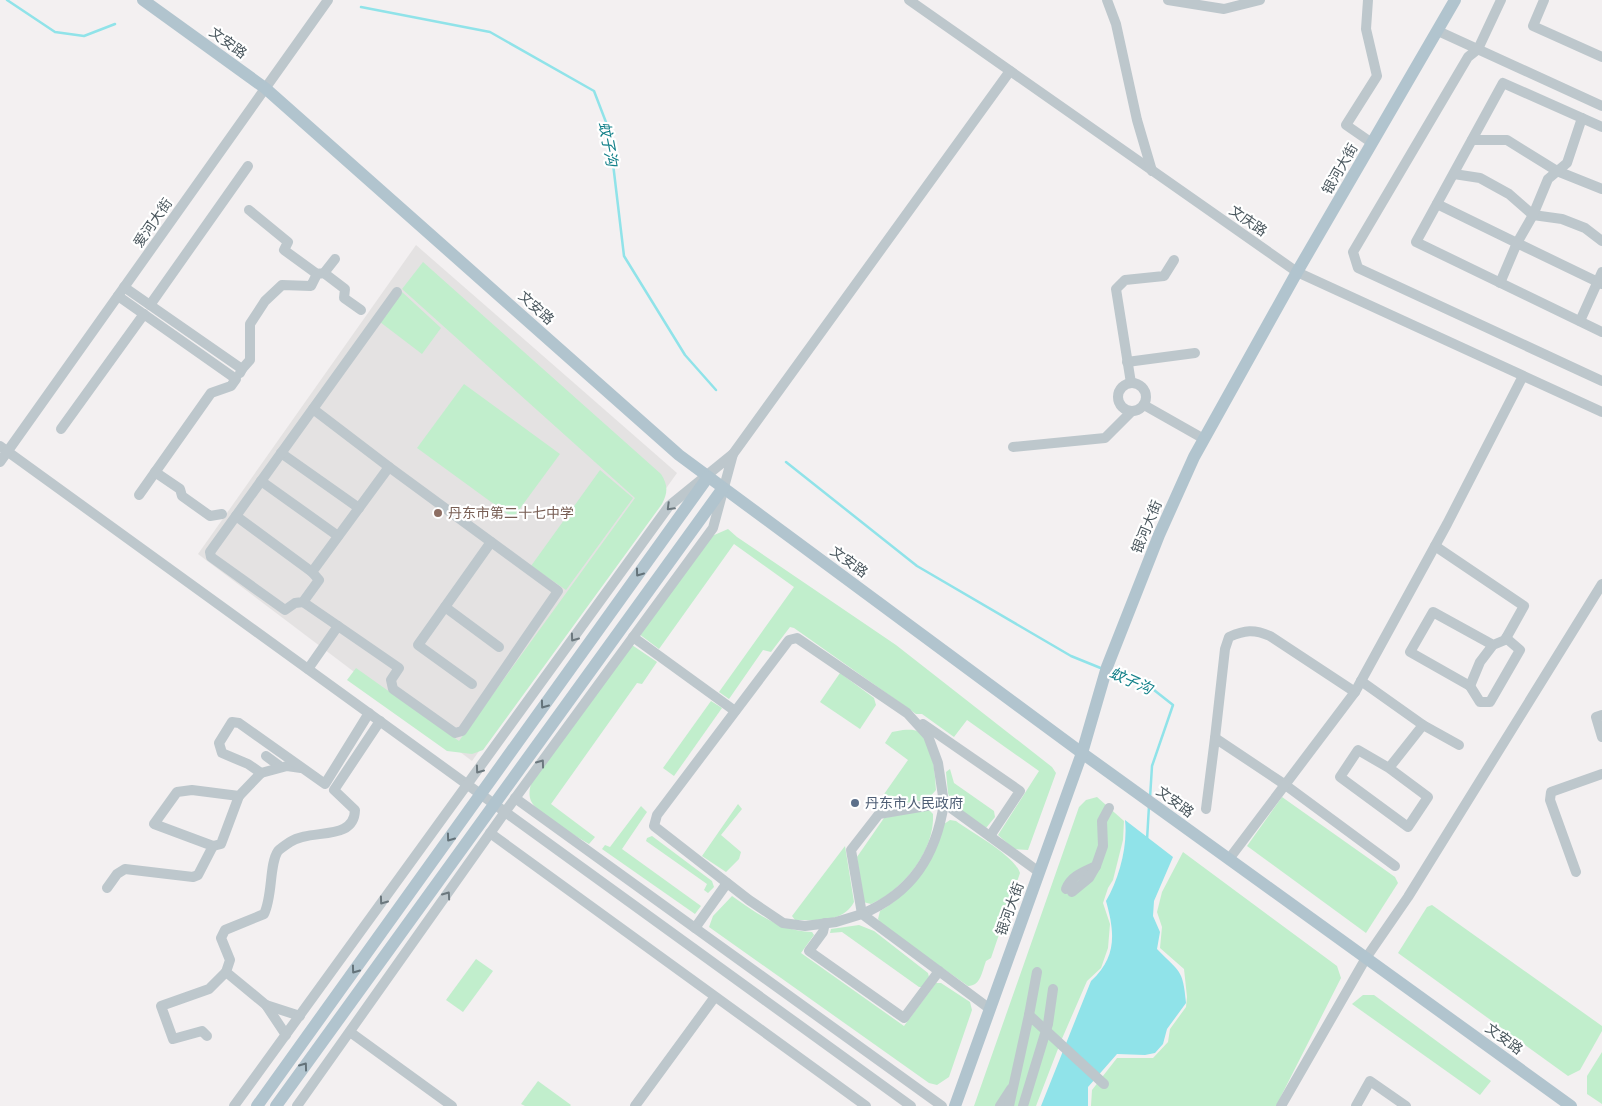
<svg xmlns="http://www.w3.org/2000/svg" width="1602" height="1106" font-family="Figtree,'Noto Sans SC',sans-serif">
<style>
.education{fill:#e4e2e2}
.green{fill:#c1eecc}
.water{fill:#90e3e9}
.lines{fill:none;stroke-linecap:round;stroke-linejoin:round}
.stream{stroke:#90e3e9;stroke-width:2.5}
.minor{stroke:#bdc7cc;stroke-width:10}
.major{stroke:#b1c4ce;stroke-width:12}
.oneway{stroke:#6c787e}
.oneway2{stroke:#637279}
.education-dot{fill:#8d6e63;stroke:#fff;stroke-width:2}
.service-dot{fill:#5c6f8a;stroke:#fff;stroke-width:2}
.labels{text-anchor:middle;dominant-baseline:central;stroke-width:4.5;stroke-linejoin:round;paint-order:stroke}
.street-label{font-size:14px;fill:#49565d;stroke:#fff}
.education-label{font-size:14px;fill:#785e54;stroke:#fff;text-anchor:start}
.service-label{font-size:14px;fill:#4e5e75;stroke:#fff;text-anchor:start}
.water-label{font-size:15px;font-style:italic;fill:#128089;stroke:#fff}
</style>
<rect width="100%" height="100%" fill="#f3f0f1"/>
<polygon class="education" points="416,245 677,473 472,761 198,554"/>
<g class="green">
<path d="M423 262 661 474C668 485 668 492 662 504L483 750 472 754 447 751 347 680 356 668 459 741 635 498 402 289Z"/>
<polygon points="402,292 441,328 422,354 380,322"/>
<polygon points="464,384 560,454 513,518 417,448"/>
<polygon points="600,470 633,498 566,590 531,566"/>
<polygon points="728,529 737,537 896,645 1052,767 1056,773 1028,850 1014,849 998,835 1039,771 967,720 954,737 922,714 916,714 794,628 790,627 771,652 763,650 729,699 719,692 794,587 734,544 659,649 639,634 712,536"/>
<path d="M632 645 657 662 642 684 637 683 551 804 595 837 589 844C575 835 538 815 531 801 528 794 530 787 532 781Z"/>
<polygon points="840,673 874,698 876,705 860,729 820,702"/>
<polygon points="711,701 722,708 674,776 663,768"/>
<path d="M903 730C908 730 914 729 919 732 933 742 935 775 936 790L927 800 875 807 908 760 885 743 892 732Z"/>
<polygon points="950,769 954,783 994,811 995,817 986,828 952,805 948,793 946,772"/>
<polygon points="1097,797 1124,821 1123,840 1113,880 1108,888 1103,903 1110,924 1108,948 1101,968 1087,981 1061,1041 1036,1106 974,1106 1079,807 1086,800"/>
<polygon points="1282,797 1395,877 1398,883 1366,933 1247,846"/>
<polygon points="738,804 742,809 721,835 741,852 739,859 726,872 702,856"/>
<polygon points="641,806 647,812 622,849 701,906 695,914 602,849 605,845 610,847"/>
<path d="M928 809 933 814C935 851 903 890 871 904L863 902 857 857 884 818Z"/>
<path d="M950 820 956 821C972 833 1014 855 1020 873L991 958 986 961C982 971 981 986 968 986L883 926 878 919 880 911C917 890 925 861 944 824Z"/>
<polygon points="652,836 712,881 714,887 708,893 704,890 707,884 646,841 647,838"/>
<path d="M845 846 854 902C843 923 816 920 795 920L792 916Z"/>
<polygon points="1183,852 1337,966 1341,978 1276,1106 1091,1106 1092,1090 1117,1058 1153,1058 1168,1042 1170,1029 1186,1007 1187,997 1184,969 1160,948 1162,927 1157,912 1162,892"/>
<path d="M732 896C758 914 780 931 812 932L814 935 801 953 904 1026 936 983H941L970 1002 972 1010 949 1077 937 1085 929 1083 709 927 713 916Z"/>
<polygon points="1432,905 1602,1026 1602,1031 1580,1070 1568,1076 1398,953 1427,907"/>
<polygon points="859,925 874,931 928,973 929,977 923,987 919,987 842,932 830,933 831,929"/>
<polygon points="476,959 493,971 463,1012 446,1000"/>
<polygon points="1363,995 1374,995 1491,1081 1480,1095 1352,1004"/>
<polygon points="1602,1052 1602,1104 1587,1094 1587,1076"/>
<polygon points="538,1081 571,1105 570,1106 525,1106 521,1104"/>
</g>
<path class="water" d="M1125 820 1173 857 1154 901 1153 916 1160 932 1157 949C1179 972 1183 968 1186 1003L1167 1029 1163 1044 1155 1053 1145 1055 1117 1054 1088 1087V1106H1041L1091 981C1117 957 1115 933 1106 901 1119 879 1128 846 1125 820Z"/>
<g class="lines">
<g class="stream">
<polyline points="7,0 55,32 84,36 115,24"/>
<polyline points="361,7 490,32 594,91 609,130 624,256 685,355 716,390"/>
<polyline points="786,462 917,566 1071,656 1103,669"/>
<polyline points="1111,672 1154,690 1173,705 1152,766 1150,798"/>
<polyline points="1147,840 1149,806"/>
</g>
<g class="minor">
<polyline points="909,0 1297,272 1602,412"/>
<polyline points="1107,0 1116,24 1137,120 1152,171"/>
<polyline points="1168,0 1224,9 1260,0"/>
<polyline points="1368,0 1366,29 1377,76 1346,125 1372,143"/>
<polyline points="1501,0 1478,49 1468,57 1353,252 1358,268 1602,381"/>
<polyline points="1544,0 1533,26 1602,57"/>
<polyline points="1438,31 1602,106"/>
<polyline points="1602,127 1503,83 1416,242 1602,332"/>
<polyline points="1472,140 1507,140 1557,171 1602,189"/>
<polyline points="1454,174 1480,178 1509,194 1533,215 1562,219 1585,228 1602,241"/>
<polyline points="1437,204 1517,243 1533,215 1548,179 1567,163 1582,118"/>
<polyline points="249,210 288,242 284,250 317,274"/>
<polyline points="324,273 345,289 344,298 361,310"/>
<polyline points="1500,283 1517,243 1602,284"/>
<polyline points="124,287 242,369 240,373"/>
<polyline points="118,296 236,379 231,386 211,393 139,495"/>
<polyline points="150,305 248,166"/>
<polyline points="1580,321 1602,272"/>
<polyline points="1127,362 1195,353"/>
<polyline points="242,369 250,360 250,324 265,301 282,285 311,286 317,274 324,273 335,259"/>
<circle cx="1132" cy="397" r="14"/>
<polyline points="1131,383 1116,289 1125,280 1164,276 1174,260"/>
<polyline points="1144,405 1204,439"/>
<polyline points="313,409 389,467"/>
<polyline points="61,429 144,314"/>
<polyline points="0,446 911,1106"/>
<polyline points="1013,447 1105,438 1132,411"/>
<polyline points="281,453 359,508"/>
<polyline points="733,454 1010,71"/>
<polyline points="0,462 328,0"/>
<polyline points="155,472 180,489 182,496 210,516 222,514"/>
<polyline points="261,481 338,536"/>
<polyline points="236,516 312,572"/>
<polyline points="1435,546 1524,606 1505,640 1493,645 1433,612 1410,652 1470,686 1480,662 1493,645"/>
<polyline points="303,602 338,626"/>
<polyline points="445,607 499,647"/>
<polyline points="633,637 735,711"/>
<polyline points="308,669 338,626 399,668 391,680 393,689 455,733 462,731 558,591 389,467 312,572 319,580 303,602 295,603 285,610 211,557 210,552 397,292"/>
<polyline points="1361,681 1423,725 1389,768 1358,750 1340,777 1408,827 1428,797 1389,768"/>
<polyline points="472,684 418,645 491,542"/>
<polyline points="1470,686 1480,702 1490,702 1520,650 1506,638"/>
<polyline points="1602,715 1596,717 1602,737"/>
<polyline points="923,724 1020,791 990,836"/>
<polyline points="1423,725 1459,745"/>
<path d="M1215 738 1225 649 1229 637C1245 630 1254 629 1270 636L1355 692"/>
<polyline points="266,756 281,767"/>
<polyline points="261,773 287,766 301,768"/>
<polyline points="515,798 695,928 727,883"/>
<path d="M944 803C936 856 912 893 862 914L851 850 879 814Z"/>
<polyline points="1206,809 1215,738 1284,784 1395,866"/>
<polyline points="490,833 866,1106"/>
<polyline points="213,846 221,844 239,796"/>
<polyline points="1229,859 1355,692 1447,524 1523,376"/>
<polyline points="1576,872 1550,800 1551,792 1602,774"/>
<polyline points="107,888 117,874 125,869 193,877 198,875 213,846 154,824 177,792 192,790 239,796 261,773 248,764 222,753 219,743 232,722 239,723 325,784 369,713"/>
<path d="M1066 889C1071 876 1083 872 1096 866L1103 846 1102 821 1109 808"/>
<polyline points="1072,892 1089,878 1096,866"/>
<polyline points="825,923 823,932 809,951 904,1018 939,971"/>
<polyline points="695,928 942,1106"/>
<polyline points="1037,972 1029,1015 1104,1084"/>
<polyline points="266,1005 286,1035"/>
<polyline points="990,1009 862,914 836,922 805,926 783,923 749,900 654,826 657,815 789,640 797,638 907,713 928,736 938,763 944,803 1039,872"/>
<path d="M300 1016 266 1005 226 972 230 960 221 938 225 930 264 914C273 896 269 864 278 851 281 848 287 844 290 842 311 828 354 842 355 810L334 790 380 721"/>
<polyline points="350,1032 452,1106"/>
<polyline points="207,1036 202,1031 173,1039 161,1006 209,989 226,972"/>
<polyline points="234,1106 669,506 733,454 713,528 505,812 297,1106"/>
<polyline points="635,1106 714,998"/>
<polyline points="1000,1106 1011,1089"/>
<polyline points="1009,1106 1029,1015"/>
<polyline points="1023,1106 1048,1024 1053,989"/>
<polyline points="1281,1106 1366,958 1408,897 1602,584"/>
<polyline points="1356,1106 1370,1081 1406,1106"/>
</g>
<g class="major">
<polyline points="143,0 265,88 679,455 1082,753 1571,1106"/>
<polyline points="257,1106 708,477"/>
<polyline points="276,1106 723,488"/>
<polyline points="955,1106 1082,753 1107,667 1159,535 1194,457 1297,272 1455,0"/>
</g>
</g>
<defs><path id="oneway-chevron" d="M-2-3.5L2.5 0L-2 3.5" fill="none" stroke-width="1.6" stroke-linecap="round" stroke-linejoin="round" transform="scale(1.25)"/></defs>
<g class="oneway">
<use href="#oneway-chevron" transform="translate(670 507) rotate(135)"/>
<use href="#oneway-chevron" transform="translate(574 638) rotate(126)"/>
<use href="#oneway-chevron" transform="translate(541 763) rotate(-54)"/>
<use href="#oneway-chevron" transform="translate(479 770) rotate(126)"/>
<use href="#oneway-chevron" transform="translate(447 895) rotate(-55)"/>
<use href="#oneway-chevron" transform="translate(383 901) rotate(126)"/>
</g>
<g class="oneway2">
<use href="#oneway-chevron" transform="translate(639 573) rotate(126)"/>
<use href="#oneway-chevron" transform="translate(544 705) rotate(126)"/>
<use href="#oneway-chevron" transform="translate(450 838) rotate(126)"/>
<use href="#oneway-chevron" transform="translate(355 970) rotate(126)"/>
<use href="#oneway-chevron" transform="translate(304 1066) rotate(-54)"/>
</g>
<circle class="education-dot" cx="438" cy="513" r="5"/>
<circle class="service-dot" cx="855" cy="803" r="5"/>
<g class="labels">
<g class="street-label">
<text transform="translate(228 43) rotate(36)">文安路</text>
<text transform="translate(1340 169) rotate(-60)">银河大街</text>
<text transform="translate(1248 221) rotate(35)">文庆路</text>
<text transform="translate(153 223) rotate(-55)">爱河大街</text>
<text transform="translate(536 308) rotate(42)">文安路</text>
<text transform="translate(1147 527) rotate(-67)">银河大街</text>
<text transform="translate(849 562) rotate(36)">文安路</text>
<text transform="translate(1175 802) rotate(36)">文安路</text>
<text transform="translate(1010 909) rotate(-70)">银河大街</text>
<text transform="translate(1504 1039) rotate(36)">文安路</text>
</g>
<g class="education-label">
<text x="448" y="513">丹东市第二十七中学</text>
</g>
<g class="service-label">
<text x="865" y="803">丹东市人民政府</text>
</g>
<g class="water-label">
<text transform="translate(608 144) rotate(79)">蚊子沟</text>
<text transform="translate(1131 681) rotate(24)">蚊子沟</text>
</g>
</g>
</svg>
